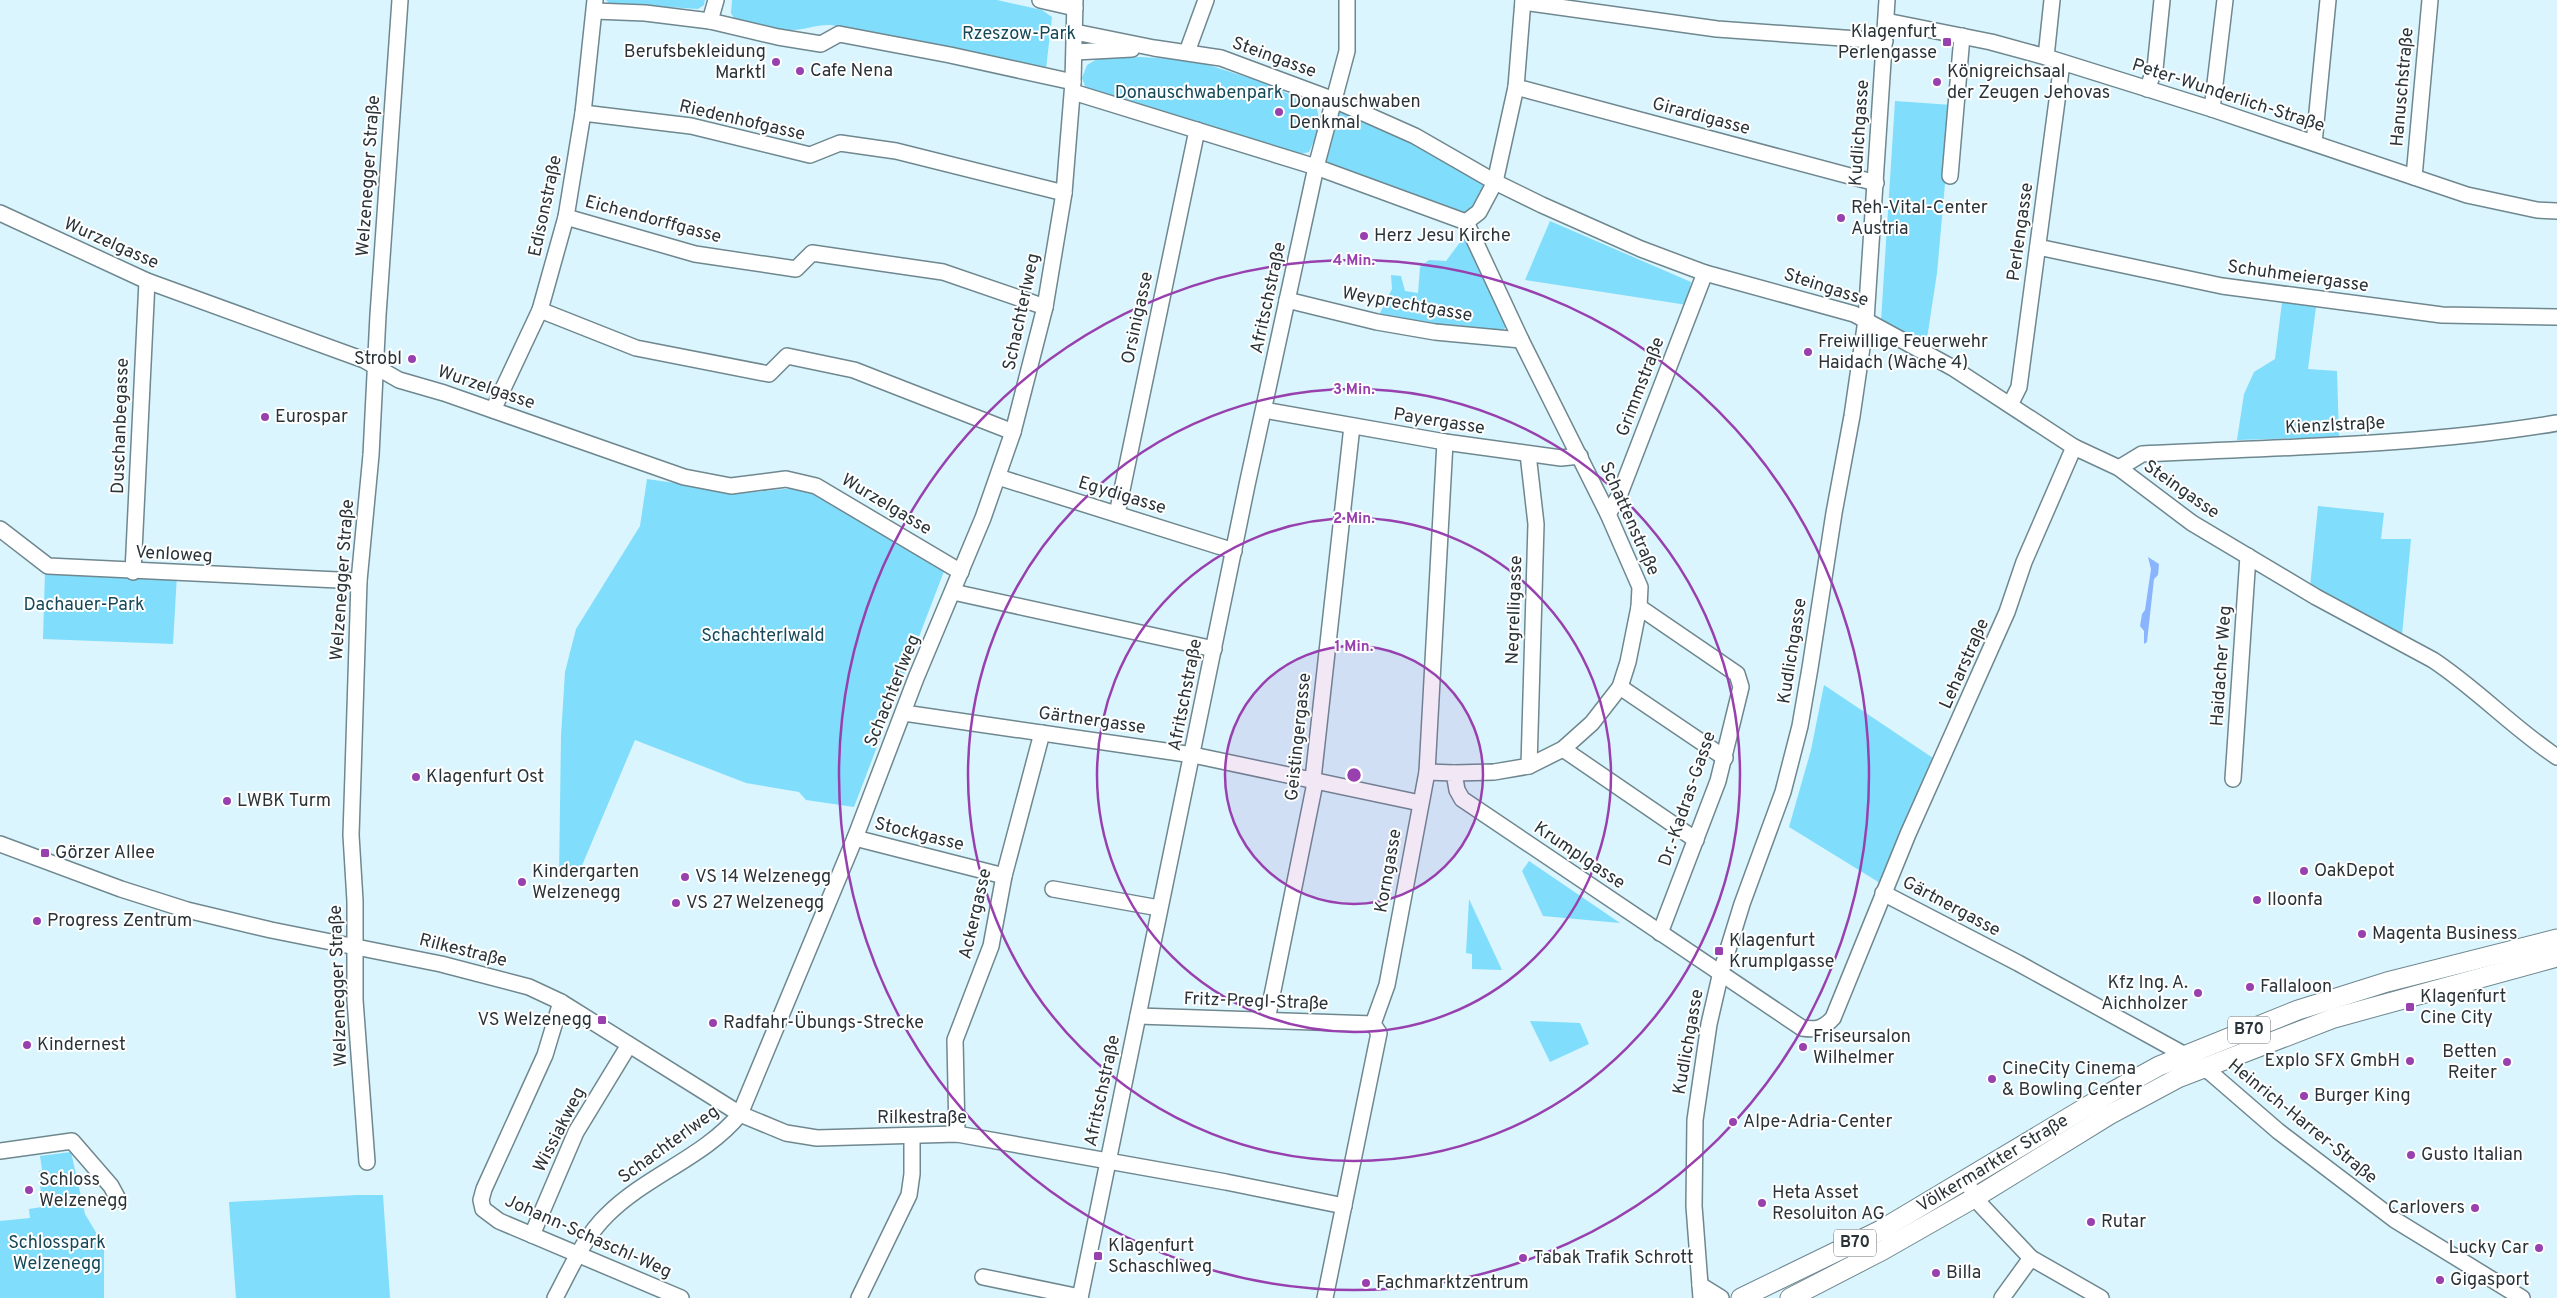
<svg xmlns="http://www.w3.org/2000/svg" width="2557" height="1298" font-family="Overpass,sans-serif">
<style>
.green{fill:#80ddfb}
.water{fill:#8ab5fe}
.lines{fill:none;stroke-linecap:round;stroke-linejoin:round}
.minor-casing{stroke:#6f878f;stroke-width:18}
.major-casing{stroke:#6f878f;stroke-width:21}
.minor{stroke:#fff;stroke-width:15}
.major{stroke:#fff;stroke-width:19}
.ring{fill:none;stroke:#9840ad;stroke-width:2.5}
.poi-dot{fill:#9840ad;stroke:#fff;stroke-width:2}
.labels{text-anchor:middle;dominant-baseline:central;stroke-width:4;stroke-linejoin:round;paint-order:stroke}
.shield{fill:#fff;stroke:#6a7174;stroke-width:1}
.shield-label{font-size:16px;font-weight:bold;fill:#2a3438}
.poi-label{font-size:18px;fill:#2a3438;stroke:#fff;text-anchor:start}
.park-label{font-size:18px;fill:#164958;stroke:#fff}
.street-label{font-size:18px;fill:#2a3438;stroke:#fff}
.centre{fill:#9840ad;stroke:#fff;stroke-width:2.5}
.ring-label{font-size:15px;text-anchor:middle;font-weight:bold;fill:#9840ad;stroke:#fff;stroke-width:4;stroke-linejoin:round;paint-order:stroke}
</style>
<rect width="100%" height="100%" fill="#daf5fe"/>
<g class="green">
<polygon points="606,0 705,0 704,5 698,9 609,3"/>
<path d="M732 0H997L1042 10 1052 17 1046 69 839 27C823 21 806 31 789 30 771 29 752 23 735 20L731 13Z"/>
<path d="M1140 57 1193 60 1259 81 1316 106C1322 121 1316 138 1309 152L1301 154 1086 89 1082 78 1087 65 1099 58Z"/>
<polygon points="1895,101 1952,105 1937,273 1926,345 1881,321"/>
<polygon points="1338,109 1396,133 1485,182 1475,207 1466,212 1454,213 1324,163"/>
<polygon points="1550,221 1691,282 1687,305 1525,280"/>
<polygon points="1464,237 1506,326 1500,336 1378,317 1392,289 1391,275 1401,276 1405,291 1418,293 1420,267 1429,260 1446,261"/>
<polygon points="2282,302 2316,307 2308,369 2337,371 2339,437 2237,440 2244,394 2254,372 2275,359"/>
<polygon points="647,479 745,493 794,488 833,501 946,566 854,807 806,800 799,792 746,783 635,740 578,875 559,877 561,736 565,672 576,629 640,526"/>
<polygon points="2318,506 2384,513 2381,539 2411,539 2402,635 2310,587"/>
<polygon points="45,572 177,574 173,644 43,639"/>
<polygon points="1824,685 1936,760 1880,883 1789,827 1811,750"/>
<polygon points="1529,861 1620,923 1543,916 1522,871"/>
<polygon points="1469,899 1502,970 1472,969 1472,954 1466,953"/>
<polygon points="1530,1021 1580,1023 1589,1044 1550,1062"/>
<polygon points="71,1152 85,1214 104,1246 104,1298 0,1298 0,1221 30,1218 29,1209 42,1207 39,1171 42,1170 40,1156"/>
<polygon points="357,1195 383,1195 390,1298 236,1298 229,1202"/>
</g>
<polygon class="water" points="2148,557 2159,564 2158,575 2154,579 2147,642 2144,644 2144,631 2140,626 2142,614 2145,610 2151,569"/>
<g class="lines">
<g class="minor-casing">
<g id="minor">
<polyline points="1040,0 1075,8"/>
<polyline points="1523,2 1717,29 1885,41"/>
<polyline points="595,11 645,13 710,21 778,37 821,44 839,34 950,55 1073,82"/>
<polyline points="710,21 716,0"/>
<polyline points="1886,21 1991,42 2046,57 2212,109 2467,195 2537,210 2557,211"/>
<path d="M1075 32 1154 48 1221 58 1334 100 1415 136 1495 182 1542 205 1641 249 1705 273 1854 314 1953 368 2074 447 2119 468 2192 523 2316 597 2433 660C2477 689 2513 728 2557 757"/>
<polyline points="1075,52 1132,49"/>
<polyline points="1187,52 1206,0"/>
<polyline points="2046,57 2052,0"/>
<polyline points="1516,87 1876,183"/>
<polyline points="2147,89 2155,69 2162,0"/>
<polyline points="1073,92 1316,167 1466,222 1479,212 1495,182 1516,87 1523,0"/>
<polyline points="2212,109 2225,0"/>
<polyline points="583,113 691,126 810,155 840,143 896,151 1064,193"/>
<polyline points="2314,143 2328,0"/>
<polyline points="1950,176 1962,36"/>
<polyline points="2414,177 2430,0"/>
<polyline points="0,213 147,281 364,360 399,380 444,393 684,477 731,486 786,479 816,486 961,572"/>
<polyline points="566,217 695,254 796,269 812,253 943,272 1045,307"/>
<polyline points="2038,247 2222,286 2442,315 2557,317"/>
<polyline points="1287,300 1377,322 1435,332 1521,340"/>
<polyline points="540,310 636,348 769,374 787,356 854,370 1013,432"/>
<polyline points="2010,405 2019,387 2062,63"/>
<polyline points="493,410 540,310 566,217 583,113 595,0"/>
<polyline points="1264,410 1445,442 1561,458 1580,456"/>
<polyline points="1528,454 1536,524 1529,766"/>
<path d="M2119 468 2142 454C2280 447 2420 446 2557 423"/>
<polyline points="998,477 1234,551"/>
<polyline points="1117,514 1197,130"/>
<polyline points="1608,514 1619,496 1705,273"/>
<polyline points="0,529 48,566 359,581"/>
<polyline points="133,572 147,281"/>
<polyline points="953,592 1214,649"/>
<polyline points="1639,607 1737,674 1741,687 1718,781 1660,933"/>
<polyline points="1620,687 1725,758"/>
<polyline points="904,713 1193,755 1420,803"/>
<polyline points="1563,749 1696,840"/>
<path d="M1427 772 1454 773 1457 790 1462 799 1802 1028C1816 1030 1823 1029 1833 1018L1908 834 2007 612 2024 562 2074 447"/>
<polyline points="1454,773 1494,772 1529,766 1563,749 1592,723 1620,687 1628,662 1639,607 1640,587 1608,514 1521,340 1466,222"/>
<polyline points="2233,779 2248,556"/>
<polyline points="855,838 1004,876"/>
<polyline points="0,844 121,889 187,910 271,930 441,964 529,987 561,1002 740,1114 786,1133 817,1138 957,1134 1226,1182 1344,1206"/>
<polyline points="1053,889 1159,908"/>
<polyline points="1883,893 2018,963 2185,1055 2211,1073 2278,1131 2395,1220 2522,1298"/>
<polyline points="561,1002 545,1055 484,1189 481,1200 483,1209 499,1221 681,1298"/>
<polyline points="1138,1016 1373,1024"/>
<polyline points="1267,1020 1314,788 1313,779 1352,426"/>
<polyline points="957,1134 955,1040 991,946 1004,876 1042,733"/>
<polyline points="0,1151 72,1141 111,1186 118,1199"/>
<polyline points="367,1162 355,1000 355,901 351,835 353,774 359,581 371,455 378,315 400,0"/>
<polyline points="1971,1189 1980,1204 2031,1258 2101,1298"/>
<polyline points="532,1235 576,1132 629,1045"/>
<polyline points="983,1277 1080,1297"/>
<polyline points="1700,1285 1721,1298"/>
<path d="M555 1298C570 1270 584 1237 607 1215 647 1175 705 1157 740 1114L855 838 916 678 983 518 1013 432 1045 307 1064 193 1073 82 1075 0"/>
<polyline points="859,1298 909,1195 912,1174 912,1136"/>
<polyline points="1080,1298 1247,485 1316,167 1347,51 1347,0"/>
<polyline points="1325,1298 1379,1033 1373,1024 1387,985 1427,772 1445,442"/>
<polyline points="1701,1298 1694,1206 1695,1120 1709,1024 1721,972 1742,904 1783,792 1800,726 1810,668 1834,513 1852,416 1866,320 1887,0"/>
<polyline points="2002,1298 2031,1258"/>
</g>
</g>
<g class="major-casing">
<g id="major">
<polyline points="1741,1298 1881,1230 2110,1093 2159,1066 2298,1010 2330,1000 2387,982 2557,939"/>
<polyline points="1790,1298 1883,1250 1976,1197 2109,1115 2178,1078 2334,1018 2557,957"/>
</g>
</g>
<use href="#minor" class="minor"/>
<use href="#major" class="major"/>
</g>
<circle cx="1354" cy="775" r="129" fill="#9840ad" fill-opacity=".12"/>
<g class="ring">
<circle cx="1354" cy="775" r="129"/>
<circle cx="1354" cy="775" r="257"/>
<circle cx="1354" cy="775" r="386"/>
<circle cx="1354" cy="775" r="515"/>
</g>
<g class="poi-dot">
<rect x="1942" y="37" width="10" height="10" rx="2.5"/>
<circle cx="776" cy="62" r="5"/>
<circle cx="800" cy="71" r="5"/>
<circle cx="1937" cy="82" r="5"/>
<circle cx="1279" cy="112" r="5"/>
<circle cx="1841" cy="218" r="5"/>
<circle cx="1364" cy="236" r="5"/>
<circle cx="1808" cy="352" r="5"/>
<circle cx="412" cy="359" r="5"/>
<circle cx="265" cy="417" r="5"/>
<circle cx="416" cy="777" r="5"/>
<circle cx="227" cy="801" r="5"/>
<rect x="40" y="848" width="10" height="10" rx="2.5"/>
<circle cx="2304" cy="871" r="5"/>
<circle cx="685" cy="877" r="5"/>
<circle cx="522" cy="882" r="5"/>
<circle cx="2257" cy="900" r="5"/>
<circle cx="676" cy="903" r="5"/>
<circle cx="37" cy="921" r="5"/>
<circle cx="2362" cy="934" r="5"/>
<rect x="1714" y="946" width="10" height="10" rx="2.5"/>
<circle cx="2250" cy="987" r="5"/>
<circle cx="2198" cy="993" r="5"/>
<rect x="2405" y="1002" width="10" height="10" rx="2.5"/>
<rect x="597" y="1015" width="10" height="10" rx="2.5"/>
<circle cx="713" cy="1023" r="5"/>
<circle cx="27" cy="1045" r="5"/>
<circle cx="1803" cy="1047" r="5"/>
<circle cx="2410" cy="1061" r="5"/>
<circle cx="2507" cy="1062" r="5"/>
<circle cx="1992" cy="1079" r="5"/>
<circle cx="2304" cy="1096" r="5"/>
<circle cx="1733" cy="1122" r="5"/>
<circle cx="2411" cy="1155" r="5"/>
<circle cx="29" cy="1190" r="5"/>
<circle cx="1762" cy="1203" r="5"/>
<circle cx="2475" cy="1208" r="5"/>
<circle cx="2091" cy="1222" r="5"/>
<circle cx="2539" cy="1248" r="5"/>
<rect x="1093" y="1251" width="10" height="10" rx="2.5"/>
<circle cx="1523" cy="1258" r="5"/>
<circle cx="1936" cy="1273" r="5"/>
<circle cx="2440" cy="1280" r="5"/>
<circle cx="1366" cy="1283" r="5"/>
</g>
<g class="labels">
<g class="shield">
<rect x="2228" y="1016.5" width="42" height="27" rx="4"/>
<rect x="1834" y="1229.5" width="42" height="27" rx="4"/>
</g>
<g class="shield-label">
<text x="2249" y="1030">B70</text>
<text x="1855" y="1243">B70</text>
</g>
<g class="poi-label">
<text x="1937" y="32" text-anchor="end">Klagenfurt<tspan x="1937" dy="21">Perlengasse</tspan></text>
<text x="766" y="52" text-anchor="end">Berufsbekleidung<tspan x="766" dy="21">Marktl</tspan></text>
<text x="810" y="71">Cafe Nena</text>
<text x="1947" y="72">Königreichsaal<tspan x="1947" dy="21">der Zeugen Jehovas</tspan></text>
<text x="1289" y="102">Donauschwaben<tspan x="1289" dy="21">Denkmal</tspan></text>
<text x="1851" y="208">Reh-Vital-Center<tspan x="1851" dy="21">Austria</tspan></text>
<text x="1374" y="236">Herz Jesu Kirche</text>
<text x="1818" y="342">Freiwillige Feuerwehr<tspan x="1818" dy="21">Haidach (Wache 4)</tspan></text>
<text x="402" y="359" text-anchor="end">Strobl</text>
<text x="275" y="417">Eurospar</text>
<text x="426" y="777">Klagenfurt Ost</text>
<text x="237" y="801">LWBK Turm</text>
<text x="55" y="853">Görzer Allee</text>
<text x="2314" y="871">OakDepot</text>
<text x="532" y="872">Kindergarten<tspan x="532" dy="21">Welzenegg</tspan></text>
<text x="695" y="877">VS 14 Welzenegg</text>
<text x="2267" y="900">Iloonfa</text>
<text x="686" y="903">VS 27 Welzenegg</text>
<text x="47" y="921">Progress Zentrum</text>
<text x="2372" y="934">Magenta Business</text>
<text x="1729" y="941">Klagenfurt<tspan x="1729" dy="21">Krumplgasse</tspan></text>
<text x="2188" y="983" text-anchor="end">Kfz Ing. A.<tspan x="2188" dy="21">Aichholzer</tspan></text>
<text x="2260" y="987">Fallaloon</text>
<text x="2420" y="997">Klagenfurt<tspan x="2420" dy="21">Cine City</tspan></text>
<text x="592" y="1020" text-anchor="end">VS Welzenegg</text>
<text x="723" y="1023">Radfahr-Übungs-Strecke</text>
<text x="1813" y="1037">Friseursalon<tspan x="1813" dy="21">Wilhelmer</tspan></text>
<text x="37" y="1045">Kindernest</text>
<text x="2497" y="1052" text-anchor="end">Betten<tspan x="2497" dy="21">Reiter</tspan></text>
<text x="2400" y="1061" text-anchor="end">Explo SFX GmbH</text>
<text x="2002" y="1069">CineCity Cinema<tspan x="2002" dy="21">&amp; Bowling Center</tspan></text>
<text x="2314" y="1096">Burger King</text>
<text x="1743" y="1122">Alpe-Adria-Center</text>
<text x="2421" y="1155">Gusto Italian</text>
<text x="39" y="1180">Schloss<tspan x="39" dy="21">Welzenegg</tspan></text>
<text x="1772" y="1193">Heta Asset<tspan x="1772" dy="21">Resoluiton AG</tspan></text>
<text x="2465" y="1208" text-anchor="end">Carlovers</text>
<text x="2101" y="1222">Rutar</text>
<text x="1108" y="1246">Klagenfurt<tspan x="1108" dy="21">Schaschlweg</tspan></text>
<text x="2529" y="1248" text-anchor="end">Lucky Car</text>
<text x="1533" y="1258">Tabak Trafik Schrott</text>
<text x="1946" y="1273">Billa</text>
<text x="2450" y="1280">Gigasport</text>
<text x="1376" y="1283">Fachmarktzentrum</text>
</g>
<g class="park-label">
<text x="1019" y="34">Rzeszow-Park</text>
<text x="1199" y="93">Donauschwabenpark</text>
<text x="84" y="605">Dachauer-Park</text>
<text x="763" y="636">Schachterlwald</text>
<text x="57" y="1243">Schlosspark<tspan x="57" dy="21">Welzenegg</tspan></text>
</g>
<g class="street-label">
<text transform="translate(1274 58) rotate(20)">Steingasse</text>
<text transform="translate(2403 87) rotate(-85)">Hanuschstraße</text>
<text transform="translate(2228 96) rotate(18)">Peter-Wunderlich-Straße</text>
<text transform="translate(1701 117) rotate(15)">Girardigasse</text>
<text transform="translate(742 121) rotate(13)">Riedenhofgasse</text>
<text transform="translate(1860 133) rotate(-86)">Kudlichgasse</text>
<text transform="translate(369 176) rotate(-86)">Welzenegger Straße</text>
<text transform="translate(546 206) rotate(-78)">Edisonstraße</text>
<text transform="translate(653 220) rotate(15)">Eichendorffgasse</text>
<text transform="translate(2021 232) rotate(-82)">Perlengasse</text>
<text transform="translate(111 244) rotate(24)">Wurzelgasse</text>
<text transform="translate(2298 277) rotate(8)">Schuhmeiergasse</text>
<text transform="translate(1826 288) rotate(18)">Steingasse</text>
<text transform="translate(1269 298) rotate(-78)">Afritschstraße</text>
<text transform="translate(1407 305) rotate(10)">Weyprechtgasse</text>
<text transform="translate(1022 312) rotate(-78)">Schachterlweg</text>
<text transform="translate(1138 318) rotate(-78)">Orsinigasse</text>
<text transform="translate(1641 387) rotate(-69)">Grimmstraße</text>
<text transform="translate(486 388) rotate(19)">Wurzelgasse</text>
<text transform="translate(1439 422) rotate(9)">Payergasse</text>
<text transform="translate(121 426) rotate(-88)">Duschanbegasse</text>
<text transform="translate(2335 426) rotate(-3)">Kienzlstraße</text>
<text transform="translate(2181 490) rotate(35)">Steingasse</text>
<text transform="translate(1122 496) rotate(17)">Egydigasse</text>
<text transform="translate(886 505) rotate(31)">Wurzelgasse</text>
<text transform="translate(1629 519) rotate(66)">Schattenstraße</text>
<text transform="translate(174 555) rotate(3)">Venloweg</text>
<text transform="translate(343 580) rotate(-86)">Welzenegger Straße</text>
<text transform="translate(1515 610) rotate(-88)">Negrelligasse</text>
<text transform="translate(1793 651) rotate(-81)">Kudlichgasse</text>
<text transform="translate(1965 664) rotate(-66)">Leharstraße</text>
<text transform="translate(2222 666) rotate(-86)">Haidacher Weg</text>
<text transform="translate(893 691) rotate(-68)">Schachterlweg</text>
<text transform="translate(1186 695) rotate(-79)">Afritschstraße</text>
<text transform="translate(1092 721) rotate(8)">Gärtnergasse</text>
<text transform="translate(1299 737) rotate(-84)">Geistingergasse</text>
<text transform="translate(1688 799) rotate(-71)">Dr.-Kadras-Gasse</text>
<text transform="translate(919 835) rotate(14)">Stockgasse</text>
<text transform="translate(1579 856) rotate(34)">Krumplgasse</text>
<text transform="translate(1389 871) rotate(-80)">Korngasse</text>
<text transform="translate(1951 907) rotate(28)">Gärtnergasse</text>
<text transform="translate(976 914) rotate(-77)">Ackergasse</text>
<text transform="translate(463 951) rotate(14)">Rilkestraße</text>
<text transform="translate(339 986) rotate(-92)">Welzenegger Straße</text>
<text transform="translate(1256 1002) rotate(2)">Fritz-Pregl-Straße</text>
<text transform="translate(1689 1042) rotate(-80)">Kudlichgasse</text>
<text transform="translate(1103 1091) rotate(-78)">Afritschstraße</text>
<text x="922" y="1118">Rilkestraße</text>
<text transform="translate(2302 1122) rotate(39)">Heinrich-Harrer-Straße</text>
<text transform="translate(560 1130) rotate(-63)">Wissiakweg</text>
<text transform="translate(669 1145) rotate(-36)">Schachterlweg</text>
<text transform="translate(1993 1164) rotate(-31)">Völkermarkter Straße</text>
<text transform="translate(588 1237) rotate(24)">Johann-Schaschl-Weg</text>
</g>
</g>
<circle cx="1354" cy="775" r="8" class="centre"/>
<g class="ring-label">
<text x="1354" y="265">4 Min.</text>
<text x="1354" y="394">3 Min.</text>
<text x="1354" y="523">2 Min.</text>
<text x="1354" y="651">1 Min.</text>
</g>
</svg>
